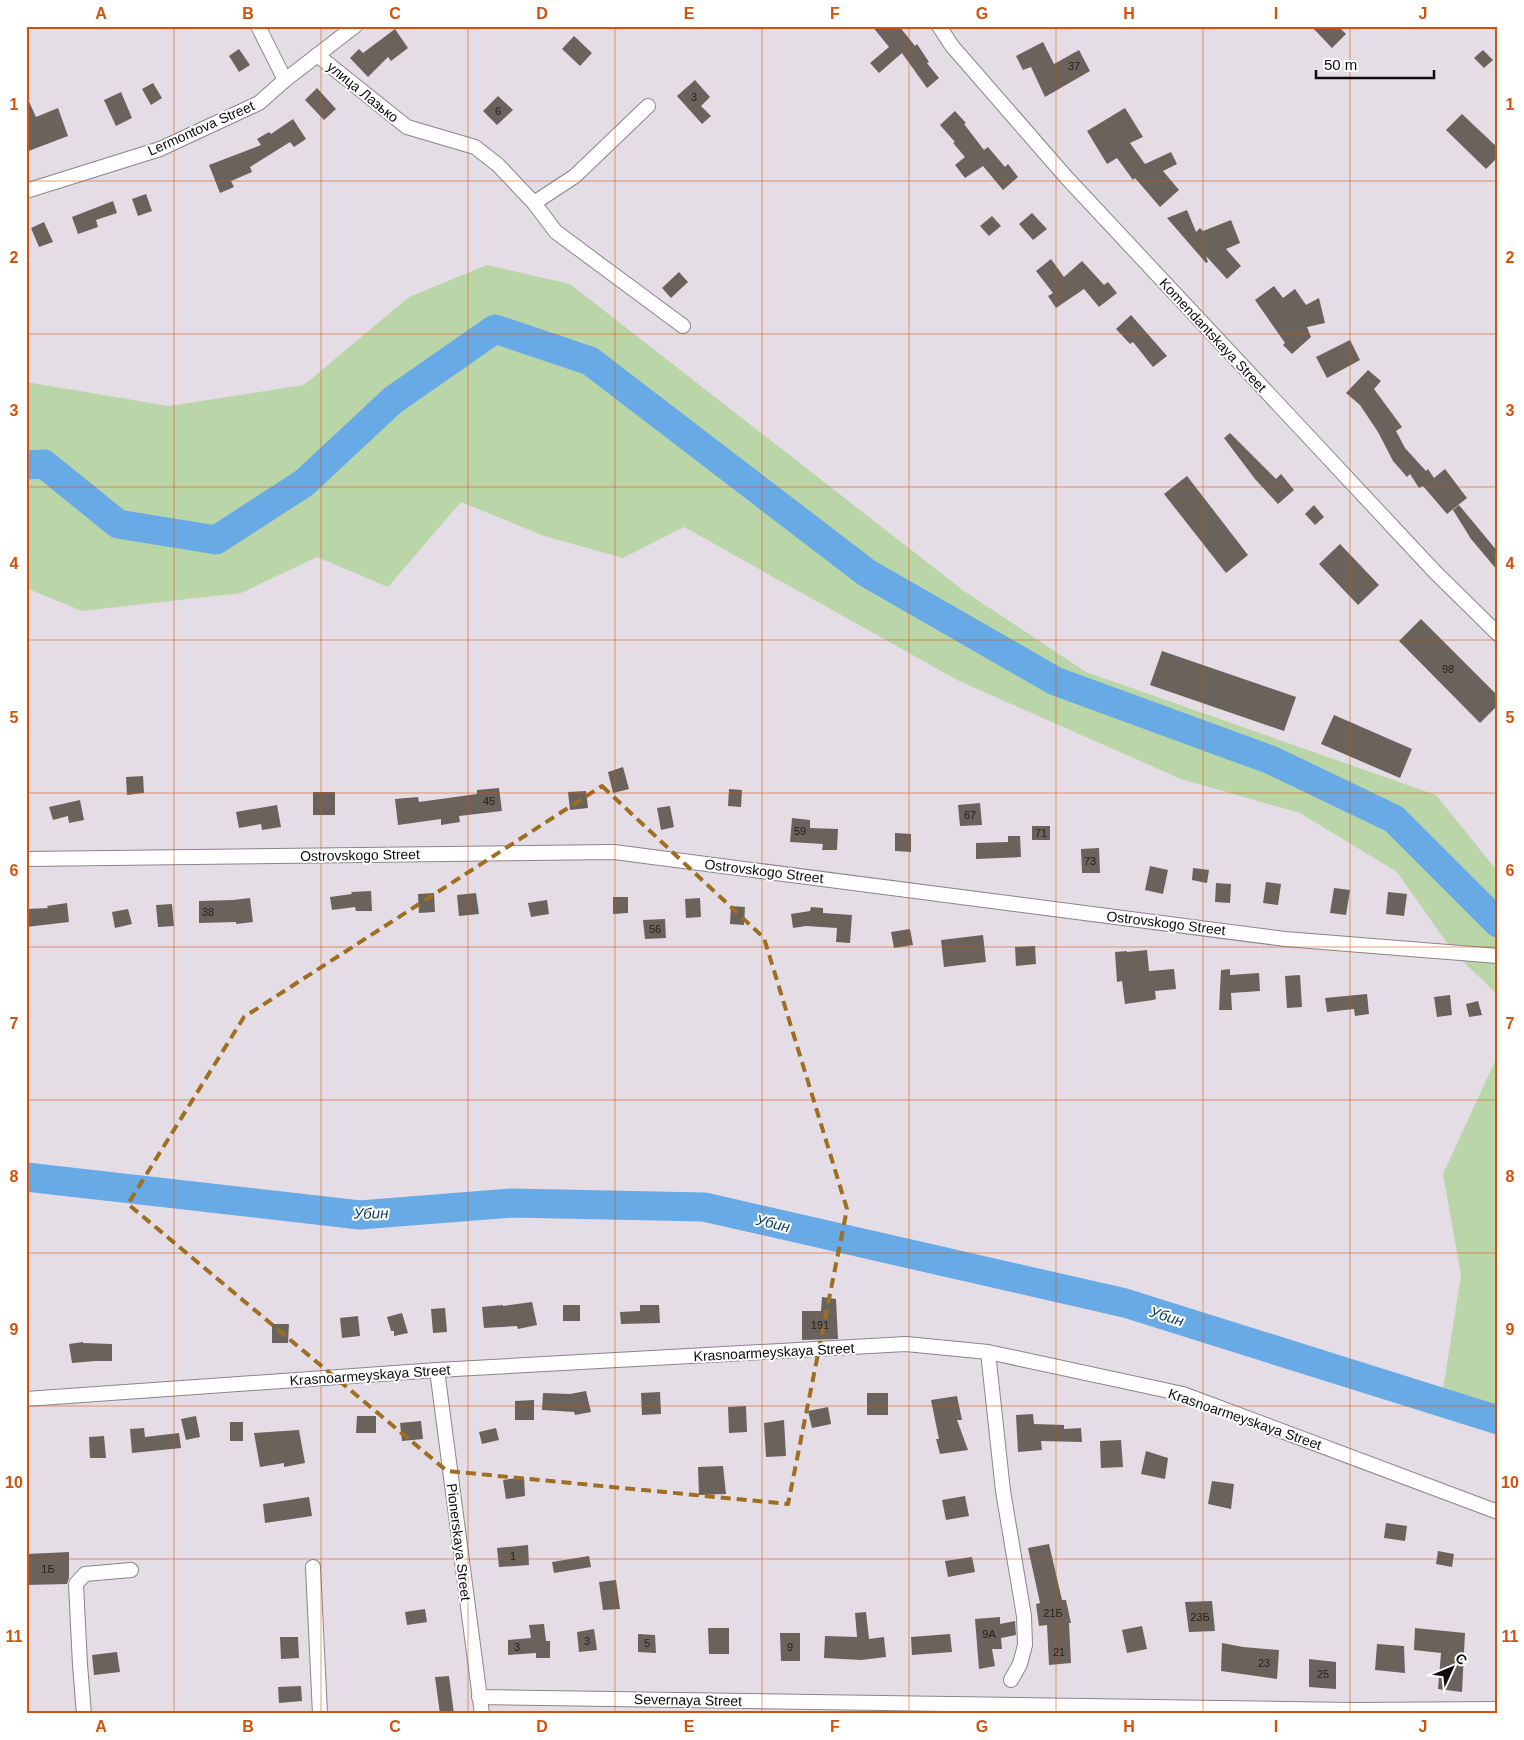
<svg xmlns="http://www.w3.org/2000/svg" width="1524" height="1740" font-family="Arial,sans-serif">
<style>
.green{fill:#bad6a8}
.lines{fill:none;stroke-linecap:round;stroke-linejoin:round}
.river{stroke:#68aae6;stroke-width:29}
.building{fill:#69635b}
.street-casing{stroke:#8b848c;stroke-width:16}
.street{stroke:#fff;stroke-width:14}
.marked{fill:none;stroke:#9e6e21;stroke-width:4;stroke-dasharray:10 6;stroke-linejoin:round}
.grid{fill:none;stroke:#d2510c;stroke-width:1;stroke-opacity:0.55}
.labels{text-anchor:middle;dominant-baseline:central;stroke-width:4;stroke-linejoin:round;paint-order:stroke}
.number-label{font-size:11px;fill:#252121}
.street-label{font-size:14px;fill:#0e0b0e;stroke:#fff}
.water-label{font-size:15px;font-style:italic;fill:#05395f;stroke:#fff}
.neatline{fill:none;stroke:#d2510c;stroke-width:2}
.grid-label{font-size:16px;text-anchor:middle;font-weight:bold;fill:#d2510c}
</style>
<rect width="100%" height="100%" fill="#e5dde6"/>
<g class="green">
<polygon points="487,265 570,284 964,591 1086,672 1436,795 1498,872 1498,995 1454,953 1397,872 1300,813 1181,779 959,681 684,527 623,558 544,536 461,502 388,587 317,557 241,593 82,611 26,588 26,382 169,406 304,385 409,297"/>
<polygon points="1498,1026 1498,1420 1441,1402 1461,1275 1443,1174 1496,1059"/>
</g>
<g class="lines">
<g class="river">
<polyline points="26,465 44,464 118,524 216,540 304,483 393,400 495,329 590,361 867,573 1055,681 1271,760 1394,819 1498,923"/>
<polyline points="26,1177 360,1215 512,1203 704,1207 1125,1303 1498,1420"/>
</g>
</g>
<g class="building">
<polygon points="872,26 899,26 915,46 917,44 929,62 927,63 939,78 927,88 902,53 879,73 870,63 889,47"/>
<polygon points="1311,26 1338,26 1346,34 1332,48"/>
<polygon points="395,29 408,48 391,61 388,57 368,77 350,58 359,49 363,53"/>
<polygon points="574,36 592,53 580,66 562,49"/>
<polygon points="1043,42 1054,64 1079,50 1090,71 1045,97 1031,67 1023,70 1016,56"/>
<polygon points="239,49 250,65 239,72 229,56"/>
<polygon points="1483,50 1493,60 1484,68 1474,58"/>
<polygon points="695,80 710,97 701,106 711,116 702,124 677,96"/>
<polygon points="153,83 162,98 151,105 142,89"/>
<polygon points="317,88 336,109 324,120 305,100"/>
<polygon points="121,92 132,118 116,126 104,100"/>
<polygon points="26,95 36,117 58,108 68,136 26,152"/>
<polygon points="498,96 513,110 497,125 483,111"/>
<polygon points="1125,108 1143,137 1130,143 1145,164 1171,152 1177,164 1163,171 1179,190 1160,207 1135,178 1133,180 1117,158 1107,164 1087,131"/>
<polygon points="955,111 966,123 964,124 984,150 988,147 1005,167 1008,164 1018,177 1003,190 983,166 965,178 955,165 965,157 953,143 955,142 940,125"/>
<polygon points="1462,114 1498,148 1498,157 1486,169 1446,130"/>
<polygon points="293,119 306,139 294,147 290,142 250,167 252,172 231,181 234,187 220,193 209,165 261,145 257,139 269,132 271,134"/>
<polygon points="146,194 152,211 138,216 132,199"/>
<polygon points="113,201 117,213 96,220 98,227 78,234 72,217"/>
<polygon points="1187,210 1196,232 1200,228 1203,231 1231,220 1240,243 1226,249 1241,266 1227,279 1206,256 1208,262 1206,263 1167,218"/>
<polygon points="1032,213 1047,229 1033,240 1019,224"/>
<polygon points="992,216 1001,226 989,236 980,226"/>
<polygon points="44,222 53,242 39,247 31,228"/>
<polygon points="1051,259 1064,277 1082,261 1104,285 1108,282 1117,293 1099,307 1084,289 1056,308 1048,296 1053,293 1036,271"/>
<polygon points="679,272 688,282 671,298 662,288"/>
<polygon points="1274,286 1283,298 1295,289 1306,305 1319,298 1325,323 1307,327 1311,337 1292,354 1283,345 1285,343 1255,300"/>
<polygon points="1131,315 1167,356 1153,367 1133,342 1130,344 1116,329"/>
<polygon points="1350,340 1360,360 1327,378 1316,357"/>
<polygon points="1368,370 1381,381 1374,389 1402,427 1396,431 1405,448 1426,471 1428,469 1434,478 1445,469 1467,498 1447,514 1423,486 1419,488 1410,474 1407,477 1393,461 1378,432 1360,405 1346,393"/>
<polygon points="1230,433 1276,479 1281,474 1294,490 1278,504 1255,479 1224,438"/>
<polygon points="1187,476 1248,555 1226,573 1164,494"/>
<polygon points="1314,505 1324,517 1315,525 1305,514"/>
<polygon points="1459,505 1498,552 1498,571 1471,539 1453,510"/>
<polygon points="1340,544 1379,585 1358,605 1319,564"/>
<polygon points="1421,619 1498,696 1498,705 1480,723 1399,641"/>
<polygon points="1162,651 1296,697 1284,731 1150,685"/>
<polygon points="1334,715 1412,749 1400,778 1321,744"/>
<polygon points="623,767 629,789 613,793 608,772"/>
<polygon points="143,776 144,793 127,795 126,777"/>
<polygon points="499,788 502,811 459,816 460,822 441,825 441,819 398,825 395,799 418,797 419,802 477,794 477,790"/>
<polygon points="729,789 742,790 741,807 728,806"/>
<polygon points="586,791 588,808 570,810 568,792"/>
<rect x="313" y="792" width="22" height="23"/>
<polygon points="80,800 84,820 69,823 68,816 53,820 49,807"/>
<polygon points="980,803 982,825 960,826 958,805"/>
<polygon points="277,805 281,827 262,830 261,824 239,828 236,812"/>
<polygon points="670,806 674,827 661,830 657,808"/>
<polygon points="792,818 810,820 810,828 838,829 837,850 822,850 823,844 790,842"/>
<rect x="1032" y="826" width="18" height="14"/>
<polygon points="895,833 911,834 911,852 895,851"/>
<polygon points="1008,836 1020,836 1021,857 976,859 976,843 1008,842"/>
<polygon points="1099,848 1100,873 1082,873 1081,849"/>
<polygon points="1150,866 1168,870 1163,894 1145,890"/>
<polygon points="1193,868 1209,870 1207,883 1192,880"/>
<polygon points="1266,882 1281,884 1278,905 1263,903"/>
<polygon points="1216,883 1231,884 1230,903 1215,902"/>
<polygon points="1334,888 1350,890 1346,915 1330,913"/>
<polygon points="371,891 372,911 356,911 355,907 332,910 330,897 352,894 351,892"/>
<polygon points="1388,892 1407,894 1404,916 1386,914"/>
<polygon points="434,893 435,912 419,913 418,894"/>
<polygon points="476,893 479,914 459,916 457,895"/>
<polygon points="613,897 628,897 628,913 613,914"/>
<polygon points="250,898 253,922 236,924 236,922 199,923 199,901 233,900"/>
<polygon points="700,898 701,917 686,918 685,899"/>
<polygon points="547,900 549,914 531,917 528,903"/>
<polygon points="67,903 69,922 26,927 26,909 48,908 47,906"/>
<polygon points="172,904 174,926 158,927 156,905"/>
<polygon points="731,906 745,907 744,925 730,924"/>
<polygon points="811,907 823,908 823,913 852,915 850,943 836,942 837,928 806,926 793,928 791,914 810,911"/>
<polygon points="128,909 132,924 115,928 112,912"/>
<polygon points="665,919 666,938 645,939 643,920"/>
<polygon points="910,929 913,945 894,948 891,932"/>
<polygon points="983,935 986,962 944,967 941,940"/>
<polygon points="1035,946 1036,964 1016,966 1015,947"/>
<polygon points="1147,950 1149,971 1174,969 1176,989 1155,991 1156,999 1153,1000 1125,1004 1122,981 1117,982 1115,952 1127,951 1127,952"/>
<polygon points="1230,969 1230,975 1259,973 1260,991 1231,993 1232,1010 1219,1010 1221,970"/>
<polygon points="1300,975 1302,1007 1287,1008 1285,976"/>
<polygon points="1367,994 1369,1014 1355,1016 1354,1009 1327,1012 1325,998"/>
<polygon points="1450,995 1452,1015 1437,1017 1434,997"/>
<polygon points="1478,1001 1482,1015 1469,1017 1466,1004"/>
<polygon points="822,1297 836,1299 838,1339 802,1340 802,1311 821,1311"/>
<polygon points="532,1302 537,1325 518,1329 517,1326 484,1328 482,1307 503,1305 503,1306"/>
<rect x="563" y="1305" width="17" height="16"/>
<polygon points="640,1305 659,1305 660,1323 621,1324 620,1312 640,1311"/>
<polygon points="445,1308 447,1332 433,1333 431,1309"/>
<polygon points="402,1313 408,1333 394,1336 394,1331 391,1331 387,1317"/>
<polygon points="358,1316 360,1336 342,1338 340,1318"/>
<polygon points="272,1324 289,1324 288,1343 272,1343"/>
<polygon points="83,1342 83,1343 112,1344 112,1361 95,1361 72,1363 69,1344"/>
<polygon points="586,1391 591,1412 575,1415 574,1412 542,1410 543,1393 570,1394"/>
<polygon points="660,1392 661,1414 642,1415 641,1393"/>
<rect x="867" y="1393" width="21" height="22"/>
<polygon points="957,1396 962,1420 957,1420 968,1450 940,1454 936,1439 939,1439 931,1400"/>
<polygon points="534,1400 534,1420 515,1420 515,1401"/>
<polygon points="746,1406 747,1432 729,1433 728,1407"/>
<polygon points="828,1407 831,1424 812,1428 808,1411"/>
<polygon points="1033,1414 1034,1424 1064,1425 1064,1429 1081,1428 1082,1442 1041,1441 1042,1450 1018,1452 1016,1415"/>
<polygon points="196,1416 200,1437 186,1440 181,1419"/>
<polygon points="357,1416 376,1416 376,1433 356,1433"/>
<polygon points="784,1420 786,1456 766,1457 764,1423"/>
<polygon points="421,1421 423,1439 402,1441 400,1423"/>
<rect x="230" y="1422" width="13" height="19"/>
<polygon points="144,1428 145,1437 179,1433 181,1448 132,1453 130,1429"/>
<polygon points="496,1428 499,1440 482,1444 479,1432"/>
<polygon points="299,1430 305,1463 284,1467 284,1463 260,1467 254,1433"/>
<polygon points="104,1436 106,1458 90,1458 89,1437"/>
<polygon points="1121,1440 1123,1467 1101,1468 1100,1441"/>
<polygon points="1146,1451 1168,1458 1165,1479 1141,1474"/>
<polygon points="723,1466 726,1494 699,1495 698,1467"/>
<polygon points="524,1477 525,1496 506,1499 503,1480"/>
<polygon points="1212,1481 1234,1484 1231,1509 1208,1504"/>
<polygon points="965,1496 969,1516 946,1520 942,1500"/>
<polygon points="309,1497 312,1516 265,1523 263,1504"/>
<polygon points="1386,1523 1407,1526 1405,1541 1384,1538"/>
<polygon points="1049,1544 1062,1600 1066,1600 1071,1623 1069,1623 1071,1663 1049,1665 1047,1625 1039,1626 1036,1604 1040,1603 1028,1548"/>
<polygon points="528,1545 529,1565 499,1567 497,1548"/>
<polygon points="1438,1551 1454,1554 1452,1567 1436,1564"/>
<polygon points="69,1552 69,1578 67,1584 26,1585 27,1554"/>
<polygon points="589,1556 591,1567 554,1573 552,1562"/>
<polygon points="972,1557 975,1572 948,1577 945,1561"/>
<polygon points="616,1580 620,1609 603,1610 599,1582"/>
<polygon points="1212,1601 1215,1631 1189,1632 1185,1602"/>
<polygon points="425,1609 427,1622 407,1625 405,1612"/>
<polygon points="866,1612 869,1639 884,1637 886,1657 861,1660 824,1658 825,1636 857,1637 855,1613"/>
<polygon points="1000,1617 1000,1624 1015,1621 1016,1635 1001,1638 1002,1649 992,1649 995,1666 979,1669 975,1619"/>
<polygon points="544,1624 546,1641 550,1641 550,1658 536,1658 536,1653 508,1655 508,1640 531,1638 529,1625"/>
<polygon points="1142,1626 1147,1649 1127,1653 1122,1630"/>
<polygon points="708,1628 729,1628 729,1654 709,1654"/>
<polygon points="1415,1628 1465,1633 1462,1692 1438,1689 1441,1653 1414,1650"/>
<polygon points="594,1629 597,1650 579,1652 577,1632"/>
<polygon points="780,1633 800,1633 800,1661 781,1661"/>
<polygon points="638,1634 655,1635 656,1653 638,1652"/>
<polygon points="950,1634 952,1652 912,1655 911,1637"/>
<polygon points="280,1637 298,1637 299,1658 281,1659"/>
<polygon points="1222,1643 1243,1647 1279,1650 1277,1679 1221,1671"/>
<polygon points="1377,1644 1404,1646 1405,1673 1375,1670"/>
<polygon points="117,1652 120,1672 94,1675 92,1655"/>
<polygon points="1309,1659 1336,1662 1336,1689 1309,1687"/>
<polygon points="449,1676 454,1714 440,1714 435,1677"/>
<polygon points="301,1686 302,1701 279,1703 278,1687"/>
</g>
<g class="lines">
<g class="street-casing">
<g id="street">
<polyline points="258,26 285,80"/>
<polyline points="939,26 952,46 1066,177 1435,572 1498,634"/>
<polyline points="317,55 407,127 475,147 498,165 534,203 556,232 683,326"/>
<polyline points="26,191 160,149 259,103 285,80 355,26"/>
<polyline points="534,203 575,176 648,106"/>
<polyline points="26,859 614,852 1285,939 1498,956"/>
<polyline points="988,1352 1003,1491 1024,1616 1025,1645 1020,1664 1011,1680"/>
<polyline points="437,1370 482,1714"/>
<polyline points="26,1399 437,1370 906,1344 988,1352 1183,1394 1498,1512"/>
<polyline points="313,1567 320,1714"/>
<polyline points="479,1697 1354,1710 1498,1709"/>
<polyline points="84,1714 80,1665 76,1584 85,1574 131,1570"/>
</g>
</g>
<use href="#street" class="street"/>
</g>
<path class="marked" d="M602 786 764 938 847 1209 788 1504 447 1471 128 1204 244 1017Z"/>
<path class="grid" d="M174 26V1714M321 26V1714M468 26V1714M615 26V1714M762 26V1714M909 26V1714M1056 26V1714M1203 26V1714M1350 26V1714M26 181H1498M26 334H1498M26 487H1498M26 640H1498M26 793H1498M26 947H1498M26 1100H1498M26 1253H1498M26 1406H1498M26 1559H1498"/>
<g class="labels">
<g class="number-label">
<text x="1074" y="66">37</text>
<text x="694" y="97">3</text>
<text x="498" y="111">6</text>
<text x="1448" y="669">98</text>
<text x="489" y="801">45</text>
<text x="970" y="815">67</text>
<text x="800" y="831">59</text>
<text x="1041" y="833">71</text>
<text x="1090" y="861">73</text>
<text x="208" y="912">38</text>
<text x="655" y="929">56</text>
<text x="820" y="1325">191</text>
<text x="513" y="1556">1</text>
<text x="48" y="1569">1Б</text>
<text x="1053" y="1613">21Б</text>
<text x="1200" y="1617">23Б</text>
<text x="989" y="1634">9А</text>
<text x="587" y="1641">3</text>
<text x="647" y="1643">5</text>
<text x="517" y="1647">3</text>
<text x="790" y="1647">9</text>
<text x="1059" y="1652">21</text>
<text x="1264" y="1663">23</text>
<text x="1323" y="1674">25</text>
</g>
<g class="street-label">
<text transform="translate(363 92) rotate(39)">улица Лазько</text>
<text transform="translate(201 128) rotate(-24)">Lermontova Street</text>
<text transform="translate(1213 335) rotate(47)">Komendantskaya Street</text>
<text transform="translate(360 855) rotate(-1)">Ostrovskogo Street</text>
<text transform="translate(764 871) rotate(7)">Ostrovskogo Street</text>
<text transform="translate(1166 923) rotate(7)">Ostrovskogo Street</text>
<text transform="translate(774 1352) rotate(-3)">Krasnoarmeyskaya Street</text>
<text transform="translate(370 1375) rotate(-4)">Krasnoarmeyskaya Street</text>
<text transform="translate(1245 1419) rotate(19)">Krasnoarmeyskaya Street</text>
<text transform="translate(459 1542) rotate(83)">Pionerskaya Street</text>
<text transform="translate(688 1700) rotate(1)">Severnaya Street</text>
</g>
<g class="water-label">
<text transform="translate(371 1213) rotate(-1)">Убин</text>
<text transform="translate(773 1223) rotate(13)">Убин</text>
<text transform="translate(1167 1316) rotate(17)">Убин</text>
</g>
</g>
<rect width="1524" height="1740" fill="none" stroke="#ffffff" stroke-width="55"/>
<g transform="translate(1452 1668) rotate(46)" stroke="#ffffff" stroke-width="4" paint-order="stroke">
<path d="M0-4L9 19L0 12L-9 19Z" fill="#0e0b0e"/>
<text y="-8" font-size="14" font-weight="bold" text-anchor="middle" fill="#0e0b0e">С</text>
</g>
<path d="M1316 70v8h118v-8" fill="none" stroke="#0e0b0e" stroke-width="2.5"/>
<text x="1324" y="70" font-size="15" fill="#0e0b0e" stroke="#ffffff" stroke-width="4" paint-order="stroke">50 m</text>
<rect x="28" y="28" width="1468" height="1684" class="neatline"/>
<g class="grid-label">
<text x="101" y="19">A</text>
<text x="248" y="19">B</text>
<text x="395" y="19">C</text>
<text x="542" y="19">D</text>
<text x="689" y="19">E</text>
<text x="835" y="19">F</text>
<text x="982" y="19">G</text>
<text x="1129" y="19">H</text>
<text x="1276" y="19">I</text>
<text x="1423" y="19">J</text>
<text x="14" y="110">1</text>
<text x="1510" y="110">1</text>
<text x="14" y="263">2</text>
<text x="1510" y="263">2</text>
<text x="14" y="416">3</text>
<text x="1510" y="416">3</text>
<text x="14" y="569">4</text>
<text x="1510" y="569">4</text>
<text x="14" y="723">5</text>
<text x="1510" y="723">5</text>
<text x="14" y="876">6</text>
<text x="1510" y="876">6</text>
<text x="14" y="1029">7</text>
<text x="1510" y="1029">7</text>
<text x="14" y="1182">8</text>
<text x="1510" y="1182">8</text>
<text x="14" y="1335">9</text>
<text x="1510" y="1335">9</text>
<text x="14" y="1488">10</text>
<text x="1510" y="1488">10</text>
<text x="14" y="1642">11</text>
<text x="1510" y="1642">11</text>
<text x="101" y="1732">A</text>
<text x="248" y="1732">B</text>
<text x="395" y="1732">C</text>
<text x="542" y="1732">D</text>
<text x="689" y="1732">E</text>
<text x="835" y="1732">F</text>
<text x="982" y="1732">G</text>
<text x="1129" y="1732">H</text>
<text x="1276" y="1732">I</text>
<text x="1423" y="1732">J</text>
</g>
</svg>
